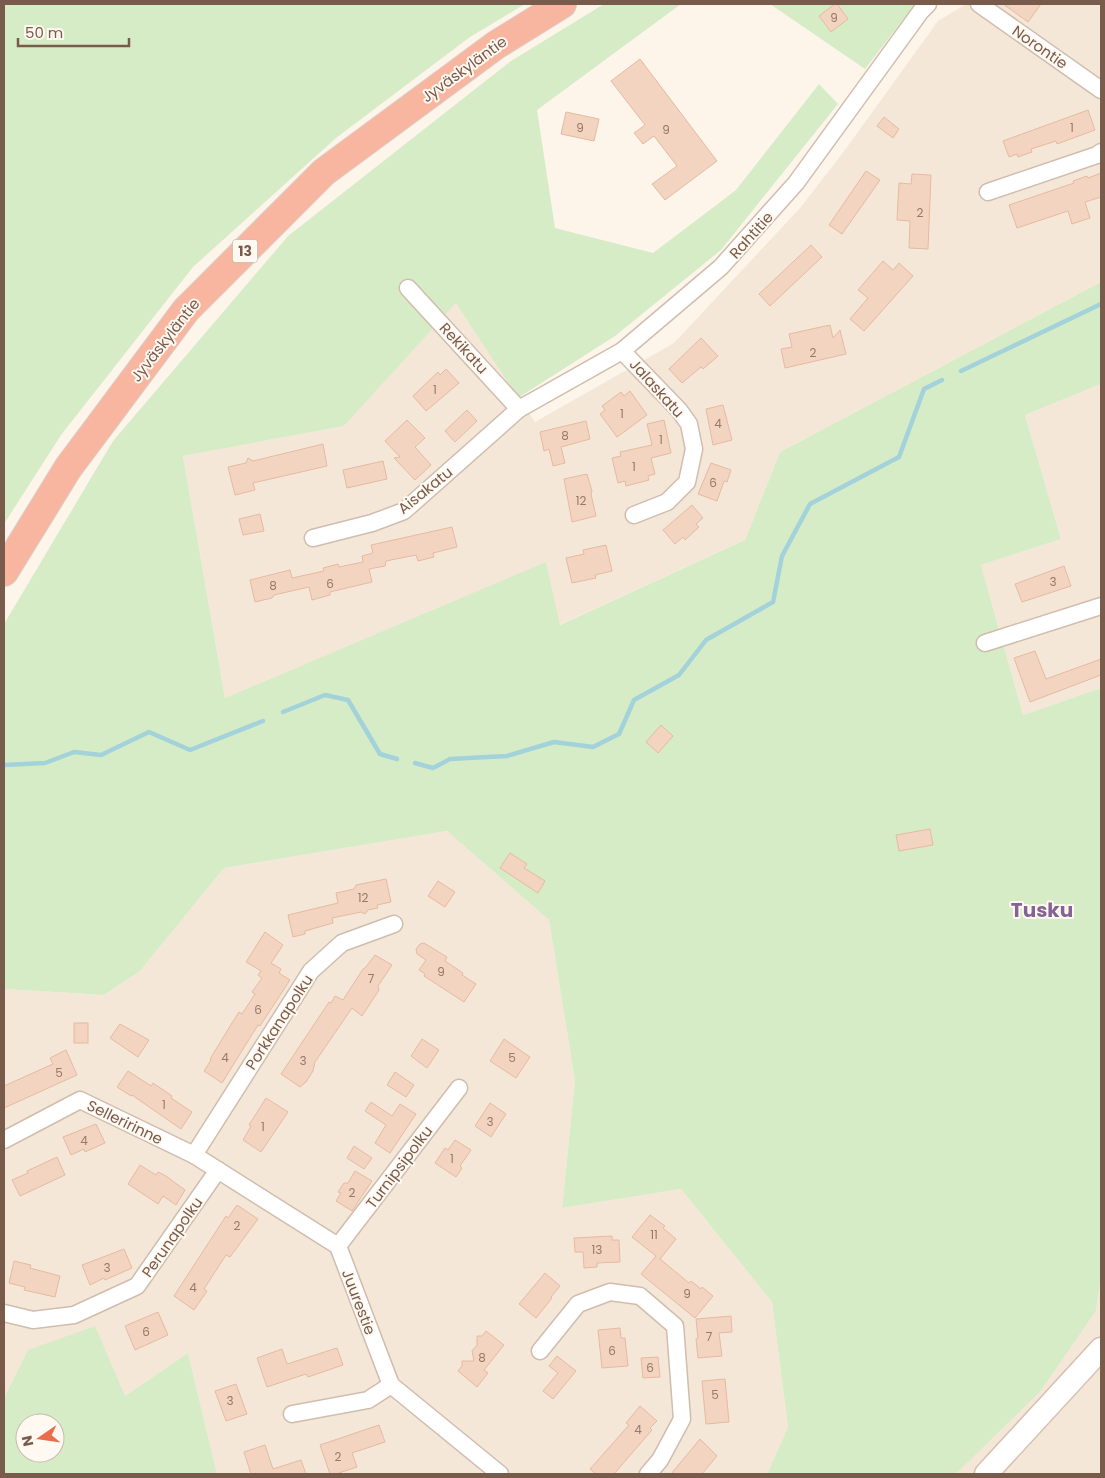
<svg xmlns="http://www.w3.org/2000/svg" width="1105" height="1478" font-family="Poppins,sans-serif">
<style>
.residential{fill:#f5e7d8}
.green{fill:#d6ecc7;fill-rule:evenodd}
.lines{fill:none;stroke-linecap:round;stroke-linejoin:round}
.stream{stroke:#a3d2da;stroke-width:4.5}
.building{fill:#f3d4c0;stroke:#e6baa0}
.street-casing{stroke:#d0bdae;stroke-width:19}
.secondary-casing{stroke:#d6bfae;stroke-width:25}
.highway-casing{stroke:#d9d1cd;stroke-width:30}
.street{stroke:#fff;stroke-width:16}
.secondary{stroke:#fff;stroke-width:22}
.highway{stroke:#f8b5a0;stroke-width:28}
.labels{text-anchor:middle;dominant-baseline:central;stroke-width:4;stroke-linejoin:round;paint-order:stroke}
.number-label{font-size:12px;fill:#987968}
.shield{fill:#fff9f1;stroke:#a18a7d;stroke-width:1}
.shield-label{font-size:14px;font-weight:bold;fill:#795b4b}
.street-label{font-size:15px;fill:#795b4b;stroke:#fff9f1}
.district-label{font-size:20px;font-weight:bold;fill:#836495;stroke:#fff9f1}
</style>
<rect width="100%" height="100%" fill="#fdf5ea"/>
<g class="residential">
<polygon points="966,4 1101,4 1101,282 780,452 745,540 559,625 546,563 225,698 183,456 344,426 456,302 535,422 674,343 800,208 842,154 938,21"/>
<polygon points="1101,384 1101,688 1023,715 981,565 1061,539 1025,415"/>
<polygon points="447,831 549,920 575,1081 562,1208 681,1189 772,1302 788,1427 767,1474 217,1474 188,1353 125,1396 28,1350 4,1398 4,989 104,995 140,971 224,868"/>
<polygon points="1101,1278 1101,1474 956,1474 1040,1392 1096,1311"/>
</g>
<g class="green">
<polygon points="4,4 525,4 470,37 336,138 193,267 61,435 4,524"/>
<polygon points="604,4 681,4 537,110 555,228 653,253 736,190 819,84 838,104 721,250 615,336 518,398 456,303 344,426 183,456 225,698 546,562 560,625 745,540 780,452 1101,282 1101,384 1025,415 1061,539 981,565 1023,715 1101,688 1101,1277 1096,1311 1040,1392 956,1474 767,1474 788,1427 772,1302 681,1189 562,1208 575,1081 549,920 447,831 224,868 140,971 104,995 4,989 4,624 113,441 288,236 511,61"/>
<polygon points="770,4 915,4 865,69"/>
<path d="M95 1326 125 1396 188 1353 217 1474H4V1398L28 1350ZM25 1423H55V1453H25Z"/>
</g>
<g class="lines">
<g class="stream">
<polyline points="961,371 1101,304"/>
<polyline points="283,712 325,695 348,700 380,754 397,759"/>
<polyline points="415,763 433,768 450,759 507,756 554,742 593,747 619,734 634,700 679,675 706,640 773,602 782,556 810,504 899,457 924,389 942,380"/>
<polyline points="4,765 45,763 74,752 101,755 149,732 190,750 263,721"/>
</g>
</g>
<g class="building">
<polygon points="835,4 837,4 848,19 831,32 819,16"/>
<polygon points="1003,4 1041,4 1028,22"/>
<polygon points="640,59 717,161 665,200 652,184 677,166 654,136 643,144 634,133 645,125 611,81"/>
<polygon points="1088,110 1095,130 1057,144 1056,141 1031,149 1032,152 1018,157 1017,154 1009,157 1003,141"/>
<polygon points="566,112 599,119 594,141 561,134"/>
<polygon points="884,117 899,129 893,138 877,126"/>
<polygon points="866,171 880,180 842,234 829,225"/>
<polygon points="1101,173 1101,197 1085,202 1090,218 1072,224 1068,211 1017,228 1009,205 1074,183 1073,181 1087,176 1088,178"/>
<polygon points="912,174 931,175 928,249 909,248 910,221 897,220 899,183 911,184"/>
<polygon points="811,245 822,257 770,306 759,294"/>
<polygon points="883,261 893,270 899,263 913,276 864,331 850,319 868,298 858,290"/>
<polygon points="830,325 833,338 840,330 846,354 785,368 781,349 792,347 789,334"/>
<polygon points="701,338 718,356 703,369 701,367 682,383 669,369"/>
<polygon points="446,369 459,383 426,411 413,396 438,372 440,375"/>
<polygon points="630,391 647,415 617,437 600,414 605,410 602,406 621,392 624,396"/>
<polygon points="723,405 732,440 713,445 706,409"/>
<polygon points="467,410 477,421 455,442 445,431"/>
<polygon points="407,420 425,438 415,447 431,465 415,480 394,458 400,457 385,441"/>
<polygon points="664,420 671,453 651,458 655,474 648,476 649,480 626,486 625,481 618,483 612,458 621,456 620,452 652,445 647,424"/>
<polygon points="586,421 590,439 561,447 565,463 553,466 549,449 544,451 540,432"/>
<polygon points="323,444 327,466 253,483 255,490 235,495 228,467 246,463 248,458 253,461"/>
<polygon points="383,461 387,479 347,488 343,470"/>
<polygon points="711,463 731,470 727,482 724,481 717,501 698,494"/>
<polygon points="587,474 592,491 591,494 596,516 572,522 564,479"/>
<polygon points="692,505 703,518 696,524 699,527 685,540 683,537 675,544 663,530"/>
<polygon points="260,514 264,531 243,535 239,519"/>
<polygon points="452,527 457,547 433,553 434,557 418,561 416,555 386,561 385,566 369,569 372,582 330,592 330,595 312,600 309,587 274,595 272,598 255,602 250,580 290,570 292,578 324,571 323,568 338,564 339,567 363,562 362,556 373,553 371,545"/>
<polygon points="606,545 612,571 595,575 596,578 572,583 566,558 584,554 583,550"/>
<polygon points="1064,566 1071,586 1022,602 1015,584"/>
<polygon points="1035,651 1046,679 1101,659 1101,675 1030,702 1014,658"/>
<polygon points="661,725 673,736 658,753 646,742"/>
<polygon points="930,829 933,845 899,851 896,835"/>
<polygon points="510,853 527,864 524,868 545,881 538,893 500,868"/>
<polygon points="386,879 391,902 377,905 378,908 368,910 365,914 361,912 332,918 333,923 305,931 305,934 293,937 288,915 338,903 336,893 354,889 356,885"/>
<polygon points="438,881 455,892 445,907 428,896"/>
<polygon points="265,932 283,945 271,963 281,969 279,973 290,980 260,1026 258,1025 222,1083 204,1071 211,1060 210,1059 232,1023 239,1012 242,1014 255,994 252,992 262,978 258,975 261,971 246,962"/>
<polygon points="424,943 447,957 445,961 463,973 462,975 476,984 464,1002 424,976 425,974 419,970 426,960 417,954 416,949 420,944"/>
<polygon points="375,955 392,965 378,986 379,990 362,1016 352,1008 315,1062 313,1071 306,1082 300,1087 281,1074 329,1002 331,1003 335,996 343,1000 363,969 365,968"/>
<rect x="74" y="1023" width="14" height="20"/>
<polygon points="120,1024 149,1040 138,1057 110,1038"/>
<polygon points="422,1039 439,1050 427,1068 411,1056"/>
<polygon points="504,1039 530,1057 516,1078 490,1061"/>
<polygon points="66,1050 77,1075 4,1108 4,1086 53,1064 50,1058"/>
<polygon points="128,1071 151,1086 153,1083 172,1096 171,1098 192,1112 181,1129 132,1095 131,1096 117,1087"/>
<polygon points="395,1072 414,1085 406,1097 387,1085"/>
<polygon points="266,1098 288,1112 261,1152 243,1140 251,1126 249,1125"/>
<polygon points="371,1102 392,1116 400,1104 416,1114 390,1153 375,1143 386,1125 365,1111"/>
<polygon points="490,1103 506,1114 491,1137 475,1126"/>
<polygon points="96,1124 105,1143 85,1152 84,1149 71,1155 63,1137"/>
<polygon points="455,1140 471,1150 460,1166 462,1168 456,1177 435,1163 445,1148 448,1150"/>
<polygon points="354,1146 372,1158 364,1169 347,1158"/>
<polygon points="57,1157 65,1175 20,1196 12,1180 28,1173 27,1171"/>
<polygon points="140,1165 156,1175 158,1172 166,1176 185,1190 176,1205 163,1196 158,1204 128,1184"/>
<polygon points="355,1171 372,1181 352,1211 336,1201 341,1193 338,1192 344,1183 348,1183"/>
<polygon points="237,1205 258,1219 230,1257 226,1255 204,1289 207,1291 194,1310 174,1296 226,1216 228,1218"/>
<polygon points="650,1215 665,1226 663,1228 676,1239 660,1259 689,1283 691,1281 701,1289 702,1287 713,1296 695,1318 641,1274 656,1256 632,1237"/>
<polygon points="612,1236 612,1240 619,1240 620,1262 597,1263 597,1267 584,1268 583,1252 575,1252 574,1238"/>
<polygon points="124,1249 132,1268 105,1280 104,1278 90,1285 82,1265"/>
<polygon points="14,1261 31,1265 30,1268 60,1276 55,1297 24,1290 25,1287 9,1283"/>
<polygon points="545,1273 560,1286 551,1297 552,1298 536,1318 519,1304"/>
<polygon points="158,1312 168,1335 135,1350 125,1326"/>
<polygon points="731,1316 732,1332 719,1333 722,1356 698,1358 696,1339 698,1338 696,1319"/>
<polygon points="620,1328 621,1338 625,1338 628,1366 602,1368 598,1330"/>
<polygon points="486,1331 504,1345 484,1370 488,1373 477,1387 458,1371 462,1366 462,1361 474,1361 472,1351 477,1345 477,1336 482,1336"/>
<polygon points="337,1348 343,1365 308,1377 306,1374 267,1387 257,1358 282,1349 287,1364"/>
<polygon points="557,1356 576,1371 553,1399 543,1391 558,1373 549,1366"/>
<polygon points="658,1357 660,1377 643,1378 641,1358"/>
<polygon points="725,1379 729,1422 706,1424 702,1381"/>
<polygon points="236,1384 247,1414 226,1421 215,1391"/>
<polygon points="640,1406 657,1421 650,1428 652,1430 614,1474 596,1474 590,1469 629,1425 626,1423"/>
<polygon points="379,1425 385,1442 352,1453 357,1467 336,1474 330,1474 320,1445"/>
<polygon points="700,1439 717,1456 702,1474 671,1474"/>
<polygon points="265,1445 273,1469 301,1460 306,1474 251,1474 244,1452"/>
</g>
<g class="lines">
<g class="street-casing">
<g id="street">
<polyline points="979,4 1101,90"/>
<polyline points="988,192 1097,155 1101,152"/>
<polyline points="408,288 519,409"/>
<polyline points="622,351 679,410 689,424 694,449 687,482 667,502 634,515"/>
<polyline points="313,538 372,523 404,511 519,409 622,351 721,267 796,183 921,11 928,4"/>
<polyline points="985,643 1101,606"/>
<polyline points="4,1140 80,1100 194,1155 338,1246 391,1385 500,1474"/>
<polyline points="194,1155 311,971 342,943 394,924"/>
<polyline points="338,1246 459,1088"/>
<polyline points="4,1313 33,1320 74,1315 137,1286 218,1170"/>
<polyline points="540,1351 578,1304 610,1292 640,1296 675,1326 682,1419 660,1460 648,1474"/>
<polyline points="292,1414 368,1400 391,1385"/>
</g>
</g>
<g class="secondary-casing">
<polyline id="secondary" points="986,1474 1101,1349"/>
</g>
<g class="highway-casing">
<polyline id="highway" points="4,572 68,468 186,310 324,172 496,45 562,4"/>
</g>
<use href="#street" class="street"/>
<use href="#secondary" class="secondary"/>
<use href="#highway" class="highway"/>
</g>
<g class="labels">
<g class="number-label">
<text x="834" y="17">9</text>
<text x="580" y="127">9</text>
<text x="1072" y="127">1</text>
<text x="666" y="129">9</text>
<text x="920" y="212">2</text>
<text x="813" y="352">2</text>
<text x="435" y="389">1</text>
<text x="622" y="413">1</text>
<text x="718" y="423">4</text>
<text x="565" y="435">8</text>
<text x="661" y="439">1</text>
<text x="634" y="466">1</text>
<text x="713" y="482">6</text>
<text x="581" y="500">12</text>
<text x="1053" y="581">3</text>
<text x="330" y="583">6</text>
<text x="273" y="585">8</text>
<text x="363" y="897">12</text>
<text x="441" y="971">9</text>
<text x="371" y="978">7</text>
<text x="258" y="1009">6</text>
<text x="225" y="1057">4</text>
<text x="512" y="1057">5</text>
<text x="303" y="1060">3</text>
<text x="59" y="1072">5</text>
<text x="164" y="1104">1</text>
<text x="490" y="1121">3</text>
<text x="263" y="1126">1</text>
<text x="84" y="1140">4</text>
<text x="452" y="1158">1</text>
<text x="352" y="1192">2</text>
<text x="237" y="1225">2</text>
<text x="654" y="1234">11</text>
<text x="597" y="1249">13</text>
<text x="107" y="1267">3</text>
<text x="193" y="1287">4</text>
<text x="687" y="1293">9</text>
<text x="146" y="1331">6</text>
<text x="709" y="1336">7</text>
<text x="612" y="1350">6</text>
<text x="482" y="1357">8</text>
<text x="650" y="1367">6</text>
<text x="715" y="1394">5</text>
<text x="230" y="1400">3</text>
<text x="638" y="1429">4</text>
<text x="338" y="1456">2</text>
</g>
<rect class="shield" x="232.5" y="239.5" width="25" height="23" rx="4"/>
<g class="shield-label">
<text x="245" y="251">13</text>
</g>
<g class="street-label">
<text transform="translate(1040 47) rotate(35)">Norontie</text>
<text transform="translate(464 69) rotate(-36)">Jyväskyläntie</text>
<text transform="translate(751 235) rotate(-48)">Rahtitie</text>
<text transform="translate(165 340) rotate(-52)">Jyväskyläntie</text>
<text transform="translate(464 348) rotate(47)">Rekikatu</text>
<text transform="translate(657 388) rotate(48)">Jalaskatu</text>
<text transform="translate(425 490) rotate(-39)">Aisakatu</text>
<text transform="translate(279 1022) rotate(-57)">Porkkanapolku</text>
<text transform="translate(125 1122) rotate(26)">Selleririnne</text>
<text transform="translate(399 1167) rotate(-53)">Turnipsipolku</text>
<text transform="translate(172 1237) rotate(-55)">Perunapolku</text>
<text transform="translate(359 1302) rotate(69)">Juurestie</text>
</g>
<g class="district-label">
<text x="1042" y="910">Tusku</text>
</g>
</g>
<rect width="1105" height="1478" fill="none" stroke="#795b4b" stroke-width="10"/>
<g transform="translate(40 1438) rotate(257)"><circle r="24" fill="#fff9f1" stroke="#c9baaf"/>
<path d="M0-4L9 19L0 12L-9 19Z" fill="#e96d4d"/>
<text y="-8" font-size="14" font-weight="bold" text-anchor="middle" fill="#795b4b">N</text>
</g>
<path d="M18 38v8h111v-8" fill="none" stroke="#795b4b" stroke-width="2.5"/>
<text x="25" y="38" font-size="15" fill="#795b4b" stroke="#fff9f1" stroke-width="4" paint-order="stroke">50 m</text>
</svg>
